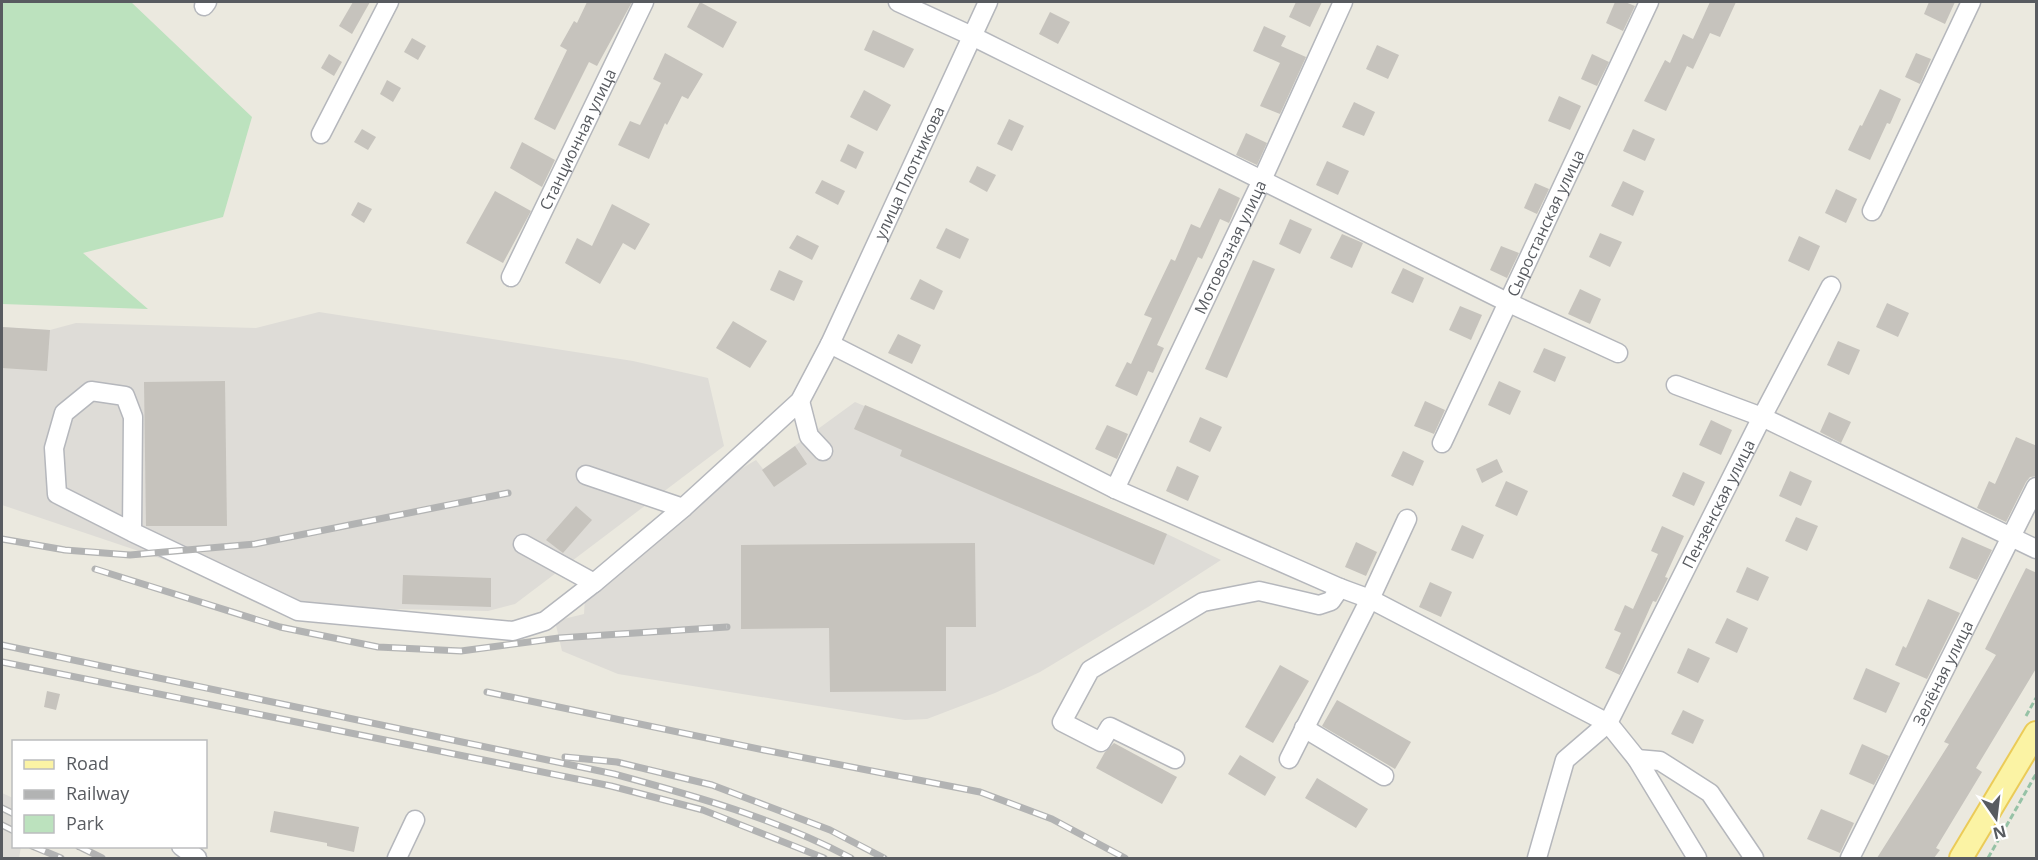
<svg xmlns="http://www.w3.org/2000/svg" width="2038" height="860" font-family="'Open Sans',sans-serif">
<style>
.industrial{fill:#dedcd7}
.green{fill:#bce2be}
.building{fill:#c6c3bd}
.lines{fill:none;stroke-linecap:round;stroke-linejoin:round}
.minor-casing{stroke:#b5b7bc;stroke-width:21}
.major-casing{stroke:#ebcb58;stroke-width:26}
.path{stroke:#96c2a6;stroke-width:3;stroke-dasharray:6 3;stroke-linecap:butt}
.minor{stroke:#fff;stroke-width:18}
.major{stroke:#fbf3a4;stroke-width:22}
.rail-casing{stroke:#b2b3b3;stroke-width:7}
.rail{stroke:#fff;stroke-width:4.5;stroke-dasharray:14;stroke-linecap:butt}
.labels{text-anchor:middle;dominant-baseline:central;stroke-width:6;stroke-linejoin:round;paint-order:stroke}
.street-label{font-size:16px;fill:#585b60;stroke:#fff}
</style>
<rect width="100%" height="100%" fill="#ebe9df"/>
<g class="industrial">
<polygon points="319,312 633,361 708,378 724,446 515,604 488,611 395,609 293,603 2,505 2,327 50,330 76,323 256,328"/>
<polygon points="855,402 1167,534 1221,560 1148,607 1040,672 995,693 927,719 905,720 618,674 562,651 555,621 584,614 586,582 647,524 756,460 763,469"/>
<polygon points="2,793 13,798 14,846 21,847 19,858 2,858"/>
</g>
<polygon class="green" points="2,2 131,2 252,117 223,217 83,253 148,309 2,304"/>
<g class="building">
<polygon points="353,2 370,2 352,34 339,26"/>
<polygon points="587,2 632,2 597,66 589,62 555,130 534,119 567,50 560,46 574,21 577,23"/>
<polygon points="700,2 737,22 723,48 687,27"/>
<polygon points="1296,2 1322,2 1310,27 1289,17"/>
<polygon points="1615,2 1625,2 1635,6 1623,31 1606,23"/>
<polygon points="1710,2 1736,2 1720,37 1710,33 1693,69 1687,66 1666,111 1644,101 1665,60 1670,63 1683,34 1693,39"/>
<polygon points="1929,2 1955,2 1945,24 1924,14"/>
<polygon points="1050,12 1070,22 1058,44 1039,34"/>
<polygon points="1264,26 1286,36 1281,46 1306,57 1280,114 1260,106 1280,63 1253,51"/>
<polygon points="873,30 914,49 904,68 864,50"/>
<polygon points="412,38 426,46 418,60 404,52"/>
<polygon points="1377,45 1399,55 1388,79 1366,69"/>
<polygon points="665,53 703,74 688,99 682,96 667,125 665,123 649,159 618,145 630,121 640,125 661,83 653,79"/>
<polygon points="1916,53 1931,59 1920,84 1905,77"/>
<polygon points="329,54 342,62 334,76 321,68"/>
<polygon points="1592,54 1609,62 1597,86 1581,79"/>
<polygon points="387,80 401,88 393,102 380,94"/>
<polygon points="1880,89 1901,99 1890,124 1887,123 1870,160 1848,150 1860,125 1862,126"/>
<polygon points="864,90 891,105 877,131 850,117"/>
<polygon points="1559,96 1581,106 1570,130 1548,121"/>
<polygon points="1354,102 1375,112 1364,136 1342,127"/>
<polygon points="1009,119 1024,126 1012,151 997,144"/>
<polygon points="362,129 376,137 368,150 354,142"/>
<polygon points="1633,129 1655,139 1645,161 1623,151"/>
<polygon points="1246,133 1267,143 1257,165 1236,155"/>
<polygon points="522,142 555,160 542,187 510,168"/>
<polygon points="848,144 864,152 856,169 840,161"/>
<polygon points="1327,161 1349,171 1338,195 1316,185"/>
<polygon points="977,166 996,175 987,192 969,182"/>
<polygon points="822,180 845,191 838,205 815,193"/>
<polygon points="1623,181 1644,191 1633,216 1611,206"/>
<polygon points="1535,183 1549,189 1537,214 1524,208"/>
<polygon points="1219,188 1240,198 1229,223 1220,219 1202,259 1198,257 1157,345 1164,348 1153,373 1148,371 1137,396 1115,386 1127,362 1131,364 1152,318 1144,315 1171,259 1175,261 1191,224 1200,228"/>
<polygon points="1836,189 1857,199 1846,223 1825,213"/>
<polygon points="495,191 531,211 503,263 466,243"/>
<polygon points="358,202 372,209 364,223 351,215"/>
<polygon points="612,204 650,224 635,250 623,243 600,284 565,263 577,238 592,246"/>
<polygon points="1290,219 1312,229 1300,254 1279,244"/>
<polygon points="946,228 969,239 960,259 936,248"/>
<polygon points="1600,233 1622,242 1610,267 1589,257"/>
<polygon points="1342,234 1363,243 1352,268 1330,258"/>
<polygon points="797,235 819,246 812,260 789,248"/>
<polygon points="1799,236 1820,246 1809,271 1788,261"/>
<polygon points="1501,246 1519,253 1507,278 1490,270"/>
<polygon points="1253,260 1275,269 1227,378 1205,369"/>
<polygon points="1403,268 1424,278 1413,303 1391,293"/>
<polygon points="779,270 803,281 794,301 770,290"/>
<polygon points="920,279 943,291 934,310 910,299"/>
<polygon points="1580,289 1601,299 1590,324 1568,314"/>
<polygon points="1887,303 1909,313 1898,337 1876,327"/>
<polygon points="1460,306 1482,315 1471,340 1449,330"/>
<polygon points="733,321 767,341 750,368 716,348"/>
<polygon points="2,327 50,330 47,371 2,368"/>
<polygon points="898,334 921,345 912,364 888,353"/>
<polygon points="1838,341 1860,350 1849,375 1827,365"/>
<polygon points="1544,348 1566,357 1555,382 1533,372"/>
<polygon points="225,381 227,526 146,526 144,382"/>
<polygon points="1499,381 1521,391 1510,415 1488,405"/>
<polygon points="1425,401 1445,410 1434,434 1414,426"/>
<polygon points="865,405 1167,534 1154,565 900,456 902,450 854,429"/>
<polygon points="1829,412 1851,422 1841,443 1820,432"/>
<polygon points="1200,417 1222,427 1210,452 1189,442"/>
<polygon points="1711,420 1732,430 1721,455 1699,445"/>
<polygon points="1107,425 1128,434 1117,459 1095,449"/>
<polygon points="2016,437 2037,446 2037,476 2030,477 2026,482 2006,522 1977,508 1989,481 1995,484"/>
<polygon points="795,446 807,464 774,487 762,470"/>
<polygon points="1403,451 1424,461 1413,486 1391,476"/>
<polygon points="1497,459 1503,472 1482,483 1476,469"/>
<polygon points="1177,466 1199,476 1188,501 1166,491"/>
<polygon points="1790,471 1812,481 1801,506 1779,496"/>
<polygon points="1683,472 1705,482 1694,506 1672,496"/>
<polygon points="1506,481 1528,491 1517,516 1495,506"/>
<polygon points="576,506 592,520 563,553 546,540"/>
<polygon points="1796,517 1818,526 1807,551 1785,541"/>
<polygon points="1462,525 1484,535 1473,559 1451,550"/>
<polygon points="1662,526 1684,536 1665,577 1668,578 1656,602 1653,601 1620,675 1605,668 1621,633 1614,630 1625,605 1633,609 1658,554 1651,551"/>
<polygon points="1962,537 1992,550 1977,580 1949,568"/>
<polygon points="1356,542 1377,552 1366,576 1345,567"/>
<polygon points="975,543 976,627 946,627 946,691 830,692 829,628 741,629 741,545"/>
<polygon points="1747,567 1769,577 1758,601 1736,592"/>
<polygon points="2026,568 2037,573 2037,667 1976,768 1982,772 1936,848 1940,850 1934,858 1877,858 1949,744 1944,742 1996,655 1985,649"/>
<polygon points="403,575 491,578 491,607 402,604"/>
<polygon points="1430,582 1452,592 1441,617 1419,607"/>
<polygon points="1928,599 1960,613 1927,679 1895,665 1903,646 1906,648"/>
<polygon points="1727,618 1748,628 1737,653 1715,643"/>
<polygon points="1688,648 1710,658 1698,683 1677,673"/>
<polygon points="1280,665 1309,681 1273,743 1245,727"/>
<polygon points="1866,668 1900,683 1886,713 1853,699"/>
<polygon points="47,691 60,694 56,710 44,707"/>
<polygon points="1337,700 1411,742 1395,769 1322,726"/>
<polygon points="1683,710 1704,720 1693,744 1671,734"/>
<polygon points="1114,743 1177,777 1162,804 1096,768 1105,752"/>
<polygon points="1862,744 1889,756 1874,785 1849,774"/>
<polygon points="1240,755 1276,777 1265,796 1228,774"/>
<polygon points="1317,778 1368,809 1356,828 1305,798"/>
<polygon points="1821,809 1854,823 1840,853 1807,839"/>
<polygon points="274,811 359,827 354,852 327,846 327,843 270,832"/>
</g>
<g class="lines">
<g class="minor-casing">
<g id="minor">
<polyline points="898,2 972,36 1507,302 1618,353"/>
<polyline points="204,6 207,2"/>
<polyline points="321,134 389,2"/>
<polyline points="1872,211 1971,2"/>
<path id="s1" d="M511 277 644 2"/>
<polyline points="830,344 1115,489 1340,588 1370,599 1608,723 1637,759 1697,858"/>
<polyline points="1676,385 1762,417 2036,549"/>
<polyline points="800,401 809,436 823,451"/>
<path id="s2" d="M1442 443 1649 2"/>
<polyline points="586,475 683,508"/>
<path id="s3" d="M1115 489 1262 180 1343 2"/>
<polyline points="132,532 133,417 125,396 91,391 64,413 54,448 57,494 132,532 298,611 513,631 545,621 594,583"/>
<path id="s4" d="M523 544 594 583 683 508 800 401 830 344 988 2"/>
<polyline points="1304,728 1384,776"/>
<polyline points="1175,759 1110,727 1101,742 1062,722 1090,670 1203,602 1259,591 1319,605 1331,601 1340,588"/>
<polyline points="1289,759 1370,599 1407,519"/>
<polyline points="1637,759 1660,761 1710,793 1754,858"/>
<polyline points="181,846 197,858"/>
<polyline points="397,858 415,820"/>
<path id="s5" d="M1537 858 1565 760 1608 723 1762 417 1831 286"/>
<path id="s6" d="M1850 858 2036 487"/>
</g>
</g>
<g class="major-casing">
<polyline id="major" points="1961,858 2036,733"/>
</g>
<g class="path">
<polyline points="2026,716 2036,698"/>
<polyline points="1988,858 2036,774"/>
</g>
<use href="#minor" class="minor"/>
<use href="#major" class="major"/>
<g class="rail-casing">
<g id="rail">
<polyline points="2,539 65,550 130,555 255,544 508,493"/>
<polyline points="95,569 280,627 378,647 461,651 559,638 727,627"/>
<path d="M2 645 614 774C695 796 777 819 851 858"/>
<polyline points="2,662 611,786 703,810 824,858"/>
<polyline points="487,692 764,750 980,792 1052,819 1125,858"/>
<polyline points="565,757 617,762 712,785 830,830 884,858"/>
<polyline points="2,808 14,814"/>
<polyline points="2,825 14,831"/>
<polyline points="32,846 61,858"/>
<polyline points="78,846 102,858"/>
</g>
</g>
<use href="#rail" class="rail"/>
</g>
<g class="labels">
<g class="street-label">
<text stroke="none"><textPath href="#s1" startOffset="153">Станционная улица</textPath></text>
<text stroke="none"><textPath href="#s4" startOffset="609">улица Плотникова</textPath></text>
<text stroke="none"><textPath href="#s2" startOffset="243">Сыростанская улица</textPath></text>
<text stroke="none"><textPath href="#s3" startOffset="268">Мотовозная улица</textPath></text>
<text stroke="none"><textPath href="#s5" startOffset="404">Пензенская улица</textPath></text>
<text stroke="none"><textPath href="#s6" startOffset="207">Зелёная улица</textPath></text>
</g>
</g>
<rect width="2038" height="860" fill="none" stroke="#585b60" stroke-width="6"/>
<rect x="12" y="740" width="195" height="108" fill="#ffffff" stroke="#bcbdbf" stroke-width="1.5"/>
<rect x="24" y="760" width="30" height="9" fill="#fbf3a4" stroke="#bcbdbf" stroke-width="1.5"/>
<text x="66" y="770" font-size="18" fill="#585b60">Road</text>
<rect x="24" y="790" width="30" height="9" fill="#b2b3b3" stroke="#bcbdbf" stroke-width="1.5"/>
<text x="66" y="800" font-size="18" fill="#585b60">Railway</text>
<rect x="24" y="815" width="30" height="18" fill="#bce2be" stroke="#bcbdbf" stroke-width="1.5"/>
<text x="66" y="830" font-size="18" fill="#585b60">Park</text>
<g transform="translate(1996 818) rotate(166)" stroke="#ffffff" stroke-width="4.5" paint-order="stroke">
<path d="M0-4.5L10 22L0 15L-10 22Z" fill="#585b60"/>
<text y="-9" font-size="16" font-weight="bold" text-anchor="middle" fill="#585b60">N</text>
</g>
</svg>
